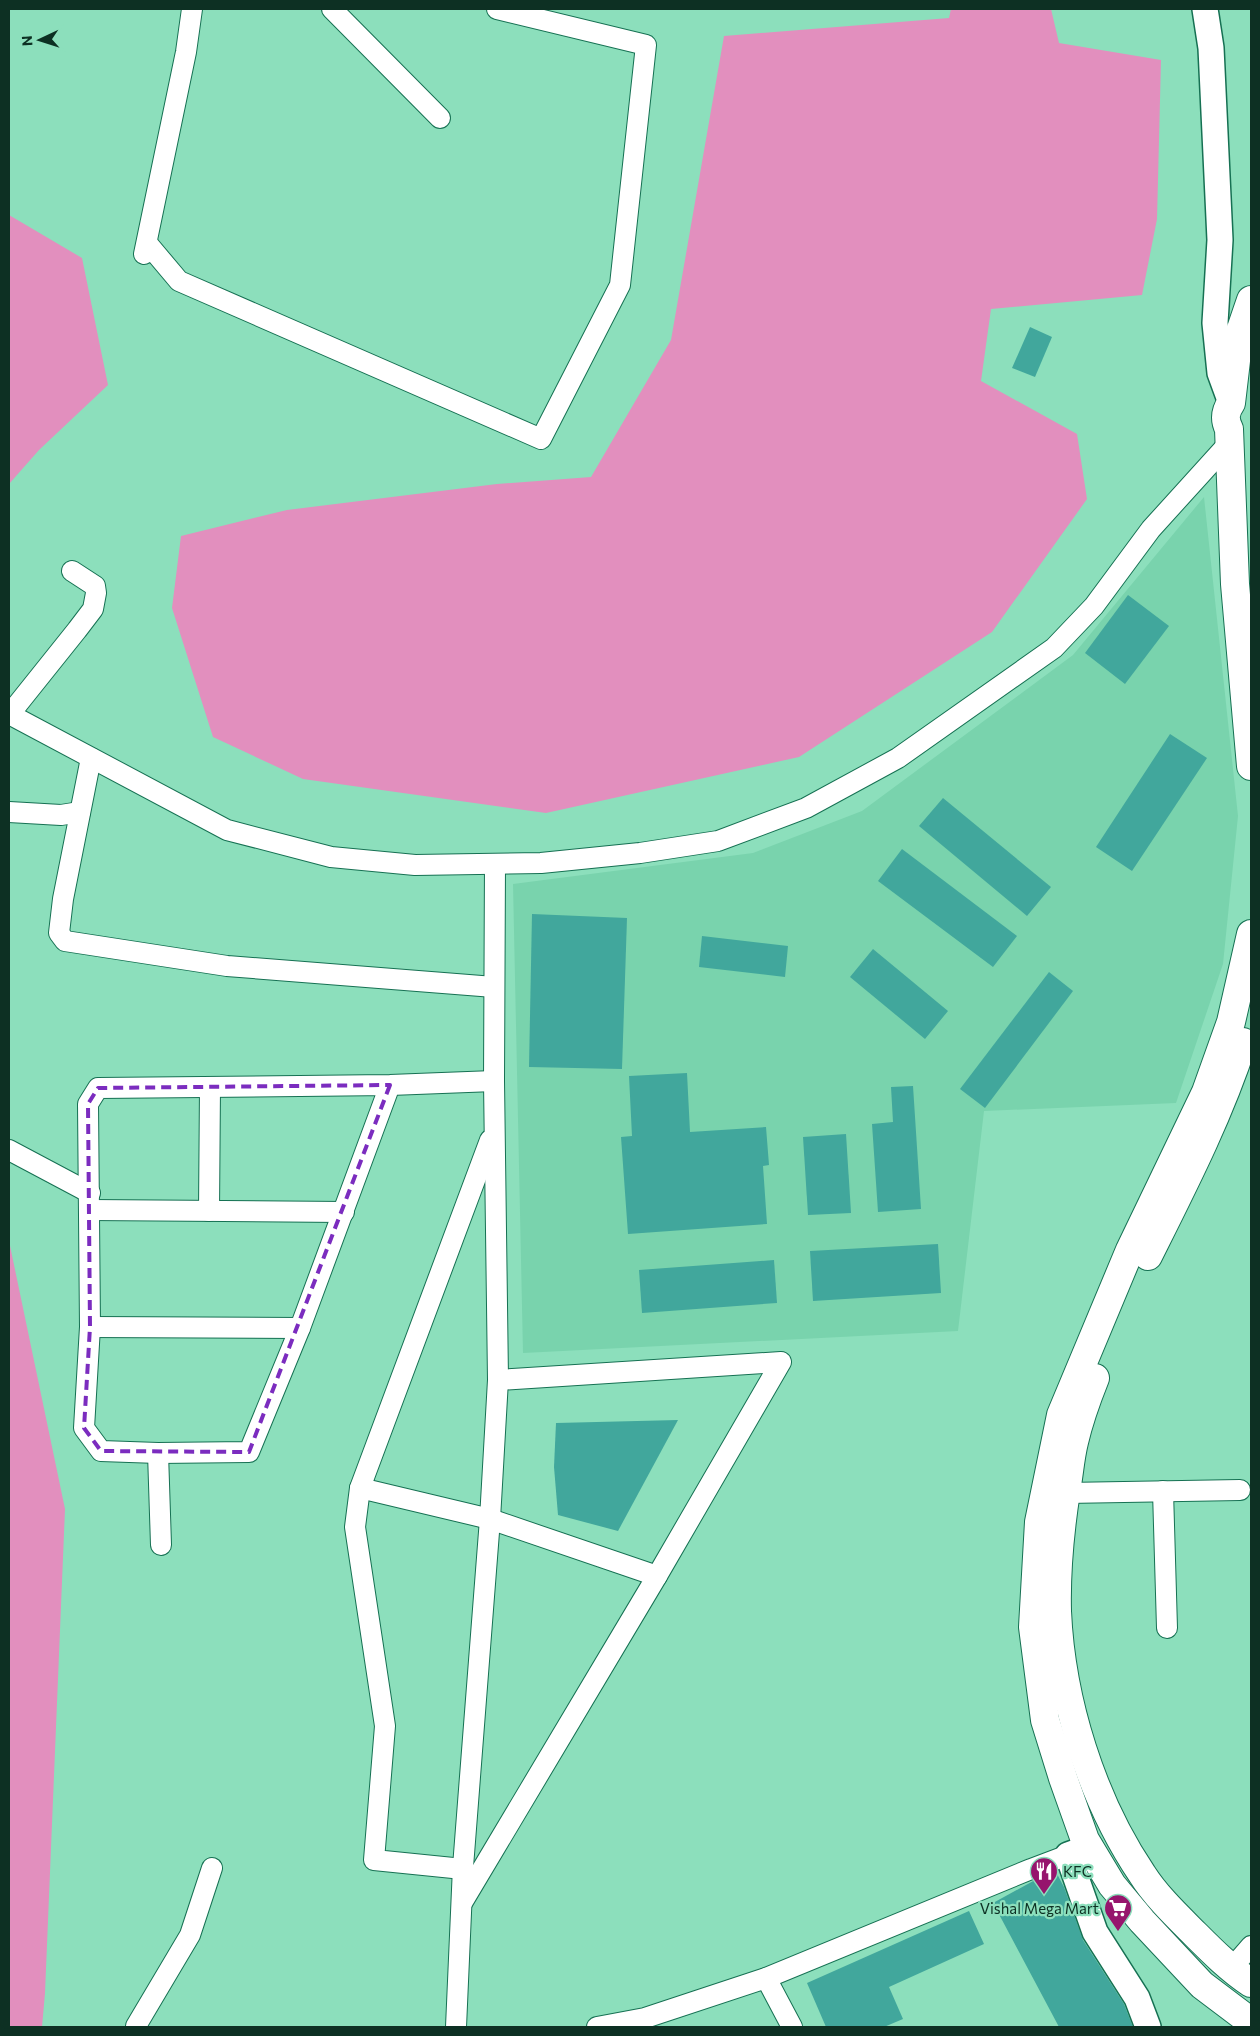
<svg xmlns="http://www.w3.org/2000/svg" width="1260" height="2036" font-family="Commissioner,sans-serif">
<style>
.built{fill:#79d3ad}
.green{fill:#e28fbe}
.building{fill:#41a79c}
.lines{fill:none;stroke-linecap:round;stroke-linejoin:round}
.minor-casing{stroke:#167153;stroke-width:22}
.tertiary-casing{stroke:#167153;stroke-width:28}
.trunk-casing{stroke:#167153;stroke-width:30}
.minor{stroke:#fff;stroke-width:20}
.tertiary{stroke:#fff;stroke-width:25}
.trunk{stroke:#fff;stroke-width:28}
.marked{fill:none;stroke:#7b2cbf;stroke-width:4;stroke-dasharray:10 6;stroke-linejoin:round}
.labels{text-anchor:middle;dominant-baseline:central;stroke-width:4.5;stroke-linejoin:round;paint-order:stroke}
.poi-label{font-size:15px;fill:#0d3023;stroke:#8cdfbc;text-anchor:start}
</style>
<rect width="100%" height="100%" fill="#8cdfbc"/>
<polygon class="built" points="1204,497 1238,816 1223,964 1176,1103 984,1111 958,1331 523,1353 513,884 753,853 862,811 1073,655"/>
<g class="green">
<polygon points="951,9 1051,9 1059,43 1161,60 1157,219 1142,295 991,309 981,381 1077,434 1087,499 992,632 799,757 546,813 303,779 213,737 172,608 181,536 287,510 497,484 591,477 671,340 724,36 949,18"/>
<polygon points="9,215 82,258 108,385 39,450 9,484"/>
<polygon points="9,1241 65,1509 45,1993 42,2027 9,2027"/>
</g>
<g class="building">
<polygon points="1030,327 1052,337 1035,377 1012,368"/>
<polygon points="1128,595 1169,626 1125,684 1085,653"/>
<polygon points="1170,734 1207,758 1132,871 1096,847"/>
<polygon points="943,798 1051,887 1027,916 919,826"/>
<polygon points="902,849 1017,936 993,967 878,881"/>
<polygon points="532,914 627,918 622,1069 529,1067"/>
<polygon points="702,936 788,946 785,977 699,967"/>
<polygon points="873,949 948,1011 925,1039 850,977"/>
<polygon points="1049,972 1073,991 985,1108 960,1089"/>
<polygon points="687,1073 690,1132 766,1127 769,1165 763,1166 767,1224 628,1234 621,1137 632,1136 629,1076"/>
<polygon points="913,1086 921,1209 878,1212 872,1124 893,1122 891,1087"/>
<polygon points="846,1134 851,1213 808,1215 803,1137"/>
<polygon points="938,1244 941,1293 813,1301 810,1251"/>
<polygon points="774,1260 777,1303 642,1313 639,1270"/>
<polygon points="678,1420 618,1531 558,1515 554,1467 556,1423"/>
<polygon points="1056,1872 1064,1887 1083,1940 1124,2004 1133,2027 1059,2027 993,1903 1035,1880"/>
<polygon points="969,1911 984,1944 889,1987 903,2019 884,2027 826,2027 807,1983"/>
</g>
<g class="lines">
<g class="minor-casing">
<g id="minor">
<polyline points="332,9 440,118"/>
<polyline points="147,243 179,281 541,439 620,285 646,45 497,9"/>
<polyline points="144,254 186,52 192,9"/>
<polyline points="9,714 227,830 331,857 415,865 541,863 640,853 718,841 806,808 898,758 1054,648 1094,606 1151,529 1229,443"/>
<polyline points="9,715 77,630 93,609 96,593 95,586 72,571"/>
<polyline points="91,758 63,899 59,933 65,941 227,966 494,987"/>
<polyline points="9,812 61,815 80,812"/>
<polyline points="390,1085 300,1328 249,1452 158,1453 101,1451 84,1428 90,1327 88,1104 98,1088 390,1085 494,1081"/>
<polyline points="9,1150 90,1193"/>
<polyline points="90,1210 344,1212"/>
<polyline points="209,1211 210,1087"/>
<polyline points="90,1327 300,1328"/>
<polyline points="158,1453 161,1545"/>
<polyline points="360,1488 490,1519 657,1576"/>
<polyline points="1163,1491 1167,1628"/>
<polyline points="1066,1493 1240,1490"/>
<polyline points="463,1869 374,1860 385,1726 355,1527 360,1488 490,1140"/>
<polyline points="462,1903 657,1576 781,1362 498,1380"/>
<polyline points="1231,1969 1251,1946"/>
<polyline points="766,1978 792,2027"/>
<polyline points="136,2026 190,1935 212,1868"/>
<polyline points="456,2027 463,1867 490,1519 498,1380 494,1081 495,864"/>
<polyline points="597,2027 645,2018 766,1978 1031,1869 1068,1855"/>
</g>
</g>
<g class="tertiary-casing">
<g id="tertiary">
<polyline points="1205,9 1211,48 1220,240 1215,323 1220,373 1231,403"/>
<polyline points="1090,1847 1068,1855 1095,1932 1137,1998 1148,2027"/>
</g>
</g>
<g class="trunk-casing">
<g id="trunk">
<path d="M1251 300 1239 335 1231 403C1225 412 1224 419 1229 429L1235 584 1251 766"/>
<polyline points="1251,934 1231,1022 1206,1092 1130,1250 1061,1415 1039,1522 1033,1627 1045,1720 1063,1778 1085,1840 1112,1885 1142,1921 1202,1985 1251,2022"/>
<path d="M1148 1256C1183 1186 1219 1116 1243 1042"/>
<path d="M1095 1378C1087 1398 1079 1420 1074 1442 1070 1458 1069 1475 1066 1491 1060 1530 1056 1571 1057 1611 1061 1701 1092 1800 1142 1874 1156 1896 1176 1915 1195 1934 1213 1952 1230 1969 1251 1983"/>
</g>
</g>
<use href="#minor" class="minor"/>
<use href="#tertiary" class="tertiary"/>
<use href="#trunk" class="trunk"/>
</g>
<path class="marked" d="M390 1085 249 1452 101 1451 84 1428 90 1327 88 1104 98 1088Z"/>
<defs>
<g id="restaurant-pin" transform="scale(1.4375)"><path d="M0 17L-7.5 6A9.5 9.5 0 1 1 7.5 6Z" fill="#96156d" stroke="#8cdfbc"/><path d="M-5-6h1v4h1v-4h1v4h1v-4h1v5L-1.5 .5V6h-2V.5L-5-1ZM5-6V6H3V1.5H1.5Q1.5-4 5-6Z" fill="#fff"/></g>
<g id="supermarket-pin" transform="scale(1.4375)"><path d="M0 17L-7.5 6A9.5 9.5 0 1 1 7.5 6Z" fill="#96156d" stroke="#8cdfbc"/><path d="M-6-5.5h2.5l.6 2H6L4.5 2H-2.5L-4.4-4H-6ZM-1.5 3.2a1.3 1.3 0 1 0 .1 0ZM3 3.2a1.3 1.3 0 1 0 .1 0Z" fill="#fff"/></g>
</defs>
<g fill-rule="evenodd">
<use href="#restaurant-pin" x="1044" y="1871"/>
<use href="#supermarket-pin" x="1118" y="1908"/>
</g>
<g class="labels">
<g class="poi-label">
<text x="1063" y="1871">KFC</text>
<text x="1099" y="1908" text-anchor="end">Vishal Mega Mart</text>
</g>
</g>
<rect width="1260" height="2036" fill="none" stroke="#0d3023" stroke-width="20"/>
<g transform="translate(40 40) rotate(266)" stroke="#8cdfbc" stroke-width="4" paint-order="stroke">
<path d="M0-4L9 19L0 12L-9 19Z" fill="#0d3023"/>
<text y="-8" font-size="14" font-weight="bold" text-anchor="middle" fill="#0d3023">N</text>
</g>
</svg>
